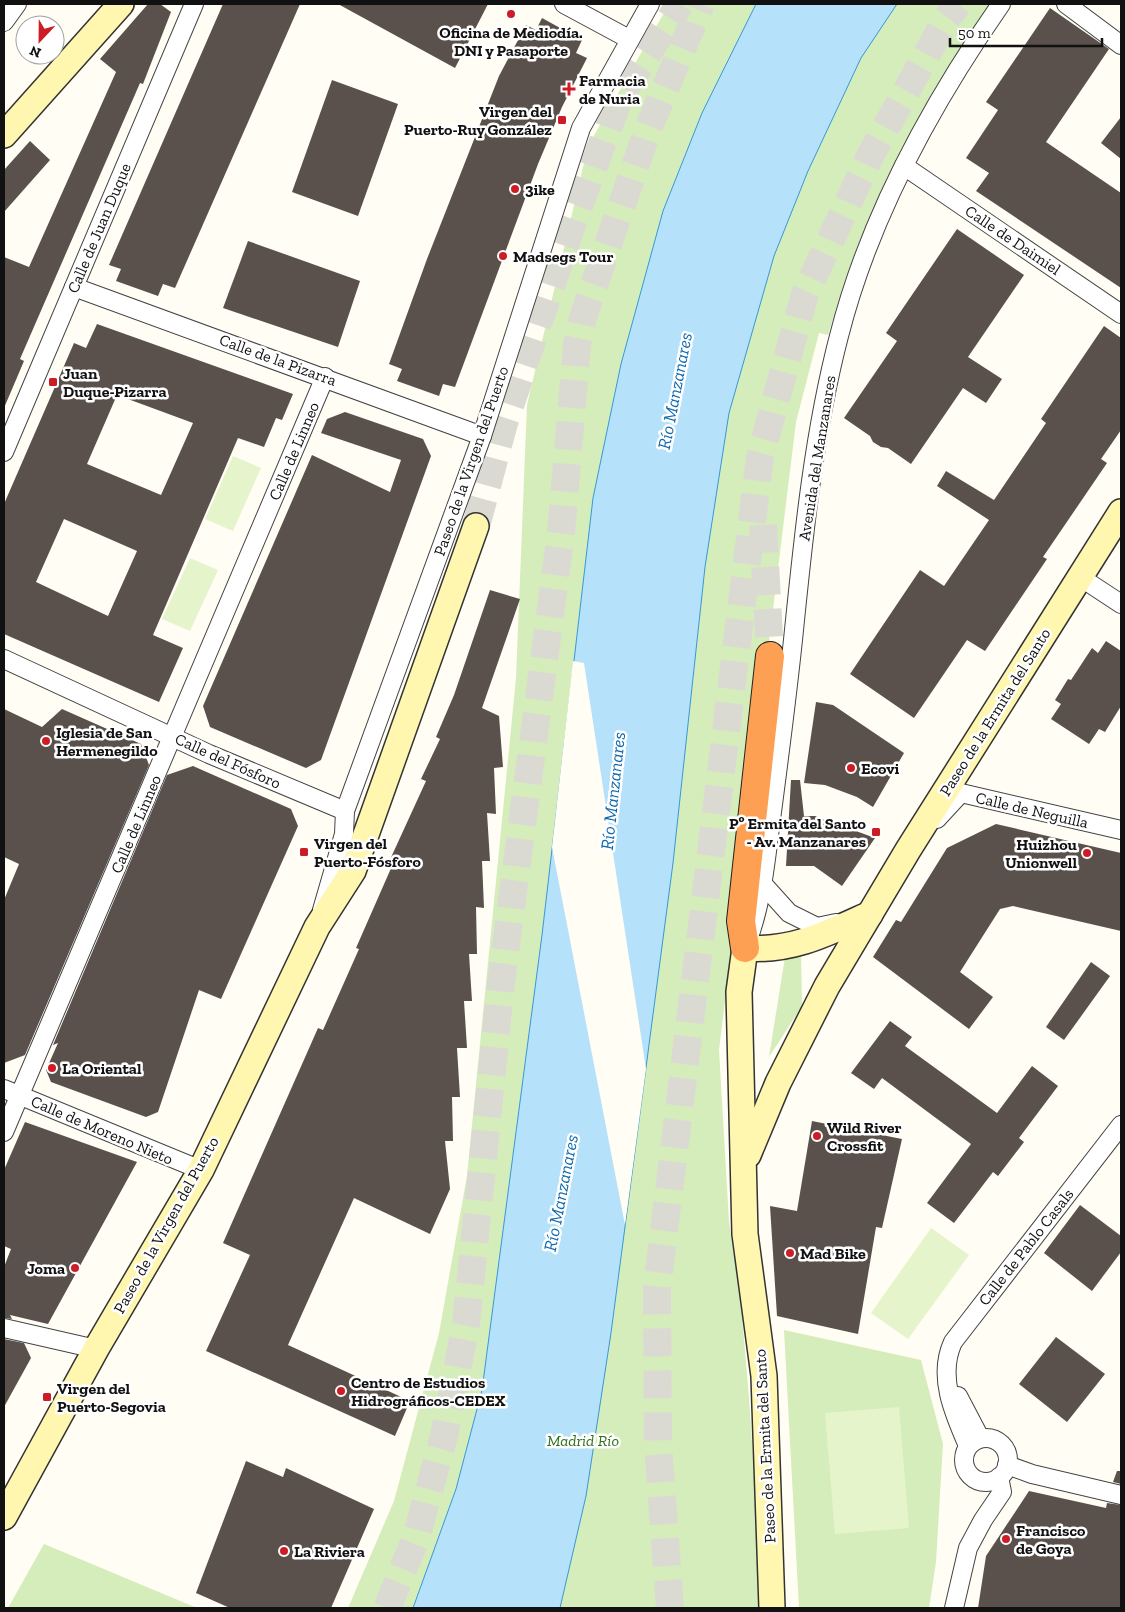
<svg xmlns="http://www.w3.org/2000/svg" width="1125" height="1612" font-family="'Zilla Slab',serif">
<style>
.green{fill:#d5edba}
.pitch{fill:#e6f4cc}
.water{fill:#b5e1fa;stroke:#3698d7}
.pier{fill:#fffdf4}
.building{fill:#5a514c;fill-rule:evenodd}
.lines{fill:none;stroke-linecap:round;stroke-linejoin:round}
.highway-tunnel{stroke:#dbdad2;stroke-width:28;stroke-dasharray:28 14;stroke-linecap:butt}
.street-casing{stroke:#444;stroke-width:20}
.secondary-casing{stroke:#333;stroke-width:28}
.highway-casing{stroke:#222;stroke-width:30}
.street{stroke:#fff;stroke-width:18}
.secondary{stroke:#fff6af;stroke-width:25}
.highway{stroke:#fea054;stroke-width:28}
.poi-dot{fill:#cc1d26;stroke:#fff;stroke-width:2}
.labels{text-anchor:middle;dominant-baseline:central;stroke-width:5;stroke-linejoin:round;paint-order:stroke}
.poi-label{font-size:16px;font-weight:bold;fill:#111;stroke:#fff;text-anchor:start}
.street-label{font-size:16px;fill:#111;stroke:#fff}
.park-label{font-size:16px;font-style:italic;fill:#2d6f1b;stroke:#fff}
.water-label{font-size:18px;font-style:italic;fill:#0f69ae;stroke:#fff}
</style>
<rect width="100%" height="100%" fill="#fffdf4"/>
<g class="green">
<path d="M669 4H990C936 84 888 169 853 259 843 284 836 310 828 335L819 333 796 422 719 1050 729 1222 741 1304 749 1398 755 1488 759 1608H348L394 1501 439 1333 467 1176 516 678 527 405 588 146Z"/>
<polygon points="801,953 802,1006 769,1057 785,957"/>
<polygon points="784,1330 921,1360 943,1444 936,1562 929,1608 799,1608"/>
<polygon points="44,1544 197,1608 8,1608"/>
</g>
<g class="pitch">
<polygon points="233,456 261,468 233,531 205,519"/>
<polygon points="190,558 218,570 190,631 162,619"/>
<polygon points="931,1228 969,1255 908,1339 871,1313"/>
<polygon points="899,1407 909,1528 835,1534 825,1413"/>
</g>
<polygon class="water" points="756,4 897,4 861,58 808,171 774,256 729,413 705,567 673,863 611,1333 586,1496 560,1608 413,1608 456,1489 482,1390 542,935 593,498 621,364 663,211 702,113"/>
<polygon class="pier" points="573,661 584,663 646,1069 625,1225 552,847"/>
<g class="building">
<polygon points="148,4 160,4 171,12 143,84 140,83 20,359 24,361 4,408 4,257 29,267 116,72 100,59"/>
<polygon points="223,4 300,4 175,288 163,284 158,296 116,281 121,269 109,265"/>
<polygon points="338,4 488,4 455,68"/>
<polygon points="1050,8 1109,49 1046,142 1121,193 1121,288 976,191 989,173 966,158 998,110 986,102"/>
<polygon points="542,18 582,40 576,53 587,58 562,107 538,164 455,387 443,384 439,396 397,381 402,369 389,364 427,259 499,76 526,25 536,30"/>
<polygon points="332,80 398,104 358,216 292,192"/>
<polygon points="1121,117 1121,159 1101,143"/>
<polygon points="30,141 50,160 4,212 4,170"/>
<polygon points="957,229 1024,275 968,357 1002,379 986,403 963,388 911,464 888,448 881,447 873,442 870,436 844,418 897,341 886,333"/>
<polygon points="248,241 360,281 338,347 223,308"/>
<path d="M97 324 293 394 282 420 276 418 264 447 238 438 153 635 183 648 159 702 4 634V504L74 343 86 348ZM117 395 193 423 161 495 87 464ZM64 519 137 551 108 616 36 582Z"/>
<polygon points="1104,326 1121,338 1121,430 1101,459 1107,463 1043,557 1047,559 985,651 967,640 914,718 850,674 920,570 944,586 989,520 937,486 946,471 994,500 1046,423 1041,419"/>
<polygon points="345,412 423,439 431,456 321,760 306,768 210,727 203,706 312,455 390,492 401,460 321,433 327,419"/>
<polygon points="490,590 520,599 482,708 499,716 503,767 494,768 496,814 487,813 490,861 482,861 484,908 476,907 477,954 469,954 472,1001 464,1001 467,1048 457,1048 460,1097 452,1097 453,1141 445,1141 450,1189 430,1234 354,1198 288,1345 410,1401 395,1436 206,1351 250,1255 223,1243 318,1028 323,1030 359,949 356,948 392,866 388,864 426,781 421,779 440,739 436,737 454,695"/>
<polygon points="1106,641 1121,651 1121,706 1105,732 1099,729 1089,744 1051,719 1061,704 1055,700 1068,679 1071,680 1092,648 1098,653"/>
<polygon points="816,702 833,705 904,753 873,807 857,797 825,785 804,783"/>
<polygon points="4,709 42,727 62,709 141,744 149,765 25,1055 4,1063 4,900 19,864 4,857"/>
<polygon points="193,766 291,809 298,826 221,999 199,990 158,1112 146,1117 51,1082 46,1070 58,1043 53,1045 167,775"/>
<polygon points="791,780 800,780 804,816 815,816 875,838 842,886 814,866 786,866"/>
<polygon points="996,824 1121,853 1121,931 1013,906 1000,909 960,972 993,997 969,1029 873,957 896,920 901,922 947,848"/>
<polygon points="1091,962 1110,976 1064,1040 1046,1027"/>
<polygon points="890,1021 912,1037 905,1046 997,1113 1032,1066 1058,1086 1019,1138 1024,1142 998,1176 993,1172 954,1223 927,1203 971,1144 882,1078 874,1089 851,1073"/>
<polygon points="812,1121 902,1139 882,1228 876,1227 858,1334 777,1316 770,1206 797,1211"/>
<polygon points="25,1122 137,1162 48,1324 10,1315 12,1319 4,1318 4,1267 11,1249 4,1246 4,1170"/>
<polygon points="1080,1205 1121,1236 1121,1252 1092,1291 1044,1253"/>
<polygon points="1056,1337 1105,1374 1067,1422 1019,1384"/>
<polygon points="4,1339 24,1343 31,1358 4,1407"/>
<polygon points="246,1461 283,1477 286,1468 374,1509 331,1608 230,1608 196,1593"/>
<polygon points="1117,1471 1121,1471 1121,1484 1113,1482"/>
<polygon points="1029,1491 1106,1508 1107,1503 1121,1505 1121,1608 978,1608 986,1556"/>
</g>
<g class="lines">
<g class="highway-tunnel">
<polyline points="763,525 770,656"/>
<polyline points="476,526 504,423 574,219 620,96 680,4"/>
<polyline points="387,1608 416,1538 444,1436 466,1324 501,982 561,533 577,345 583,317 648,129 701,4"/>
<polyline points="670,1608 658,1444 657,1287 760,457 805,294 871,154 947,18 958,4"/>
</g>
<g class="street-casing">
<g id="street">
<polyline points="564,4 629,39"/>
<polyline points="1066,4 1121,45"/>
<polyline points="4,22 17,4"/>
<polyline points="904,166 1121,314"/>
<polyline points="74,287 482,436"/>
<polyline points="4,452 194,4"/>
<polyline points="1080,577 1121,604"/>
<polyline points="4,659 209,754 345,811"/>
<polyline points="937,819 961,793 1121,830"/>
<polyline points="762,883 789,913 817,927 836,923"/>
<polyline points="322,910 344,834 345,811 482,436 581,128 650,4"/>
<path d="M747 942C763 901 766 856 772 812 780 751 788 690 794 630 804 531 814 432 839 336 869 218 932 103 1001 4"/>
<polyline points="4,1089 201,1170"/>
<polyline points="4,1132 325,377"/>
<polyline points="4,1328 96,1349"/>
<polyline points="958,1396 980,1438"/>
<circle cx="986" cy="1460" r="22"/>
<path d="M968 1446C954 1414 937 1376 953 1342L1121 1125"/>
<polyline points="1007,1465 1032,1474 1121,1495"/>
<polyline points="954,1608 968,1548 983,1520 1002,1492 999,1477"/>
</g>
</g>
<g class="secondary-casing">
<g id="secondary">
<polyline points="4,135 121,4"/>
<polyline points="748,1155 778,1083 827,986 908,850 1121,512"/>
<polyline points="4,1517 96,1349 201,1170 317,927 353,871 476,526"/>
<path d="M772 1608 764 1376 745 1234 739 992 745 948C792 952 828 933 870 914"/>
</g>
</g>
<g class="highway-casing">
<polyline id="highway" points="745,948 741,921 770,656"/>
</g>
<use href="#street" class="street"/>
<use href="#secondary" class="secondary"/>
<use href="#highway" class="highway"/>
</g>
<g class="poi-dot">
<circle cx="511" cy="14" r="5"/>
<path d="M566.5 81.5h5v5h5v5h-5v5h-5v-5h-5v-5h5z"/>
<rect x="557" y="115" width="10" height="10" rx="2.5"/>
<circle cx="515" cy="189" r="5"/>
<circle cx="503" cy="256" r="5"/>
<rect x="48" y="377" width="10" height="10" rx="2.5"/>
<circle cx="46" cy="741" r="5"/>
<circle cx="851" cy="768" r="5"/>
<rect x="871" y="827" width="10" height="10" rx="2.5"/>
<rect x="299" y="847" width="10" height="10" rx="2.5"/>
<circle cx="1087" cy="853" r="5"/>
<circle cx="52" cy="1068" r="5"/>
<circle cx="817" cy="1136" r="5"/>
<circle cx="790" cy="1253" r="5"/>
<circle cx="75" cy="1268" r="5"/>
<circle cx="341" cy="1391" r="5"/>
<rect x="42" y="1392" width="10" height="10" rx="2.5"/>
<circle cx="1006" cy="1539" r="5"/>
<circle cx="284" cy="1551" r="5"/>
</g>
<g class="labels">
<g class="poi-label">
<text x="511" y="32" text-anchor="middle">Oficina de Mediodía.<tspan x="511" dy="18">DNI y Pasaporte</tspan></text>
<text x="579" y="80">Farmacia<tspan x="579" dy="18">de Nuria</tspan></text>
<text x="552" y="111" text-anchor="end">Virgen del<tspan x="552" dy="18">Puerto-Ruy González</tspan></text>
<text x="525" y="189">3ike</text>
<text x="513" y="256">Madsegs Tour</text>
<text x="63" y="373">Juan<tspan x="63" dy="18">Duque-Pizarra</tspan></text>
<text x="56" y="732">Iglesia de San<tspan x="56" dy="18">Hermenegildo</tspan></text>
<text x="861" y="768">Ecovi</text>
<text x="866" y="823" text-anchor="end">Pº Ermita del Santo<tspan x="866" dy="18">- Av. Manzanares</tspan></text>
<text x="314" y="843">Virgen del<tspan x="314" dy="18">Puerto-Fósforo</tspan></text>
<text x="1077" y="844" text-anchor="end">Huizhou<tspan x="1077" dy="18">Unionwell</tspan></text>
<text x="62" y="1068">La Oriental</text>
<text x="827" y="1127">Wild River<tspan x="827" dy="18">Crossfit</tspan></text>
<text x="800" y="1253">Mad Bike</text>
<text x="65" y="1268" text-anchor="end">Joma</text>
<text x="351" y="1382">Centro de Estudios<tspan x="351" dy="18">Hidrográficos-CEDEX</tspan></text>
<text x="57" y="1388">Virgen del<tspan x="57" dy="18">Puerto-Segovia</tspan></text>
<text x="1016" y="1530">Francisco<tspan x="1016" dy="18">de Goya</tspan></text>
<text x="294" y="1551">La Riviera</text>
</g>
<g class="street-label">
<text transform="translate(99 228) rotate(-67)">Calle de Juan Duque</text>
<text transform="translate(1013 240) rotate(34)">Calle de Daimiel</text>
<text transform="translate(278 360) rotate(20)">Calle de la Pizarra</text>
<text transform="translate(294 451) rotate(-67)">Calle de Linneo</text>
<text transform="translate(817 458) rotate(-81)">Avenida del Manzanares</text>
<text transform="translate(471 461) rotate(-71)">Paseo de la Virgen del Puerto</text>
<text transform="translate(995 712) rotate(-58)">Paseo de la Ermita del Santo</text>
<text transform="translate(228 761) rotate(24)">Calle del Fósforo</text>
<text transform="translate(1032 810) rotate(13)">Calle de Neguilla</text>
<text transform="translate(136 824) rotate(-67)">Calle de Linneo</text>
<text transform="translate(102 1130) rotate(23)">Calle de Moreno Nieto</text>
<text transform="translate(166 1225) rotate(-61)">Paseo de la Virgen del Puerto</text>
<text transform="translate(1026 1247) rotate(-52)">Calle de Pablo Casals</text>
<text transform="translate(765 1446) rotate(-93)">Paseo de la Ermita del Santo</text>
</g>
<g class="park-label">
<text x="583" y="1440">Madrid Río</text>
</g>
<g class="water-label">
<text transform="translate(675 391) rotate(-79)">Río Manzanares</text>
<text transform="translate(613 791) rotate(-84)">Río Manzanares</text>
<text transform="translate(561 1193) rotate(-79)">Río Manzanares</text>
</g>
</g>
<rect width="1125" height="1612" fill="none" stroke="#111111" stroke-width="10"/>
<g transform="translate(40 40) rotate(202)"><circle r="24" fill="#ffffff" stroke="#a0a0a0"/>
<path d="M0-4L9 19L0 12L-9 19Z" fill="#cc1d26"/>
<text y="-8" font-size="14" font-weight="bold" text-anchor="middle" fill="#111111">N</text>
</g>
<path d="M950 38v8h152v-8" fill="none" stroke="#111111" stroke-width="2.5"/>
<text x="958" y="38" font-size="15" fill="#111111" stroke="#ffffff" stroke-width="4" paint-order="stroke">50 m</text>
</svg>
